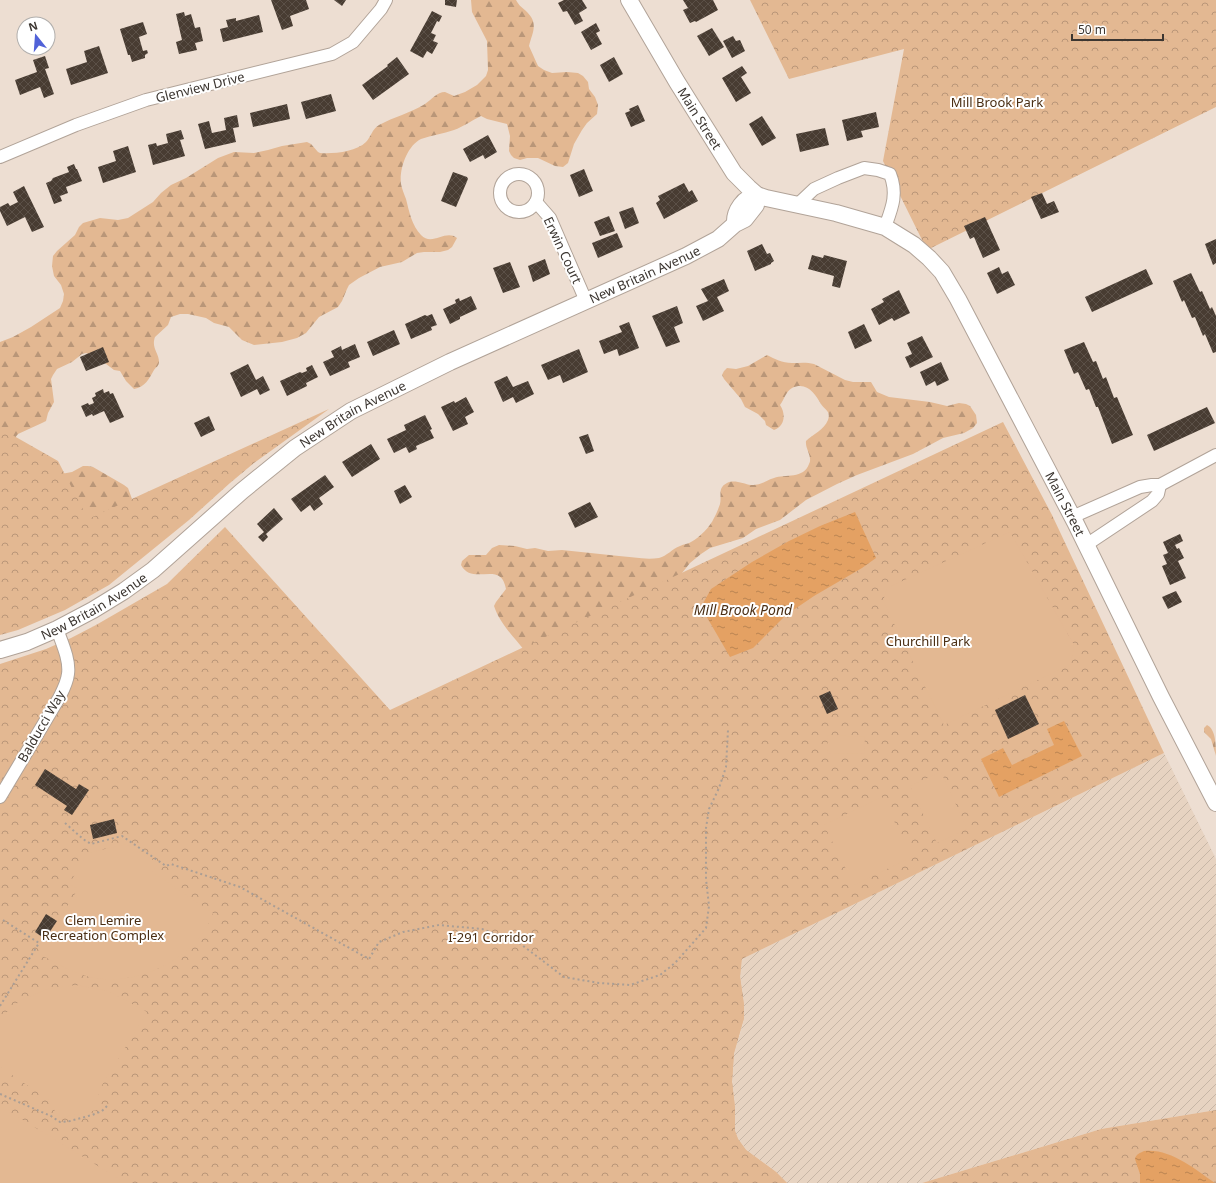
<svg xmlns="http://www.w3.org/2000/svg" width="1216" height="1183" font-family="'Noto Sans',sans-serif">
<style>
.industrial{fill:url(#industrial-furrows)}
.forest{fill:url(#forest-firs)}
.park{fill:url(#park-crowns)}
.pitch{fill:#e3b892}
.water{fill:url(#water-ripples)}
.building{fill:url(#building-cross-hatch)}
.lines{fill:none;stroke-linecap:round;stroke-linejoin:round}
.minor-casing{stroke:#b1a398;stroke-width:14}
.secondary-casing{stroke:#b1a398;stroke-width:18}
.path{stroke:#aa9e95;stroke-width:2;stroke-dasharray:2 3;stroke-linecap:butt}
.minor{stroke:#fff;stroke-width:12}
.secondary{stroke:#fff;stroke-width:16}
.labels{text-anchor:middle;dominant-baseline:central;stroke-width:4;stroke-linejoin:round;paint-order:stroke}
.street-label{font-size:13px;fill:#3c3631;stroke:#fff}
.park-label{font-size:13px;fill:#4a2e13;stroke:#fff}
.water-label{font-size:14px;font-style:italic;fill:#4c3016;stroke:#fff}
</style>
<defs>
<pattern id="industrial-furrows" width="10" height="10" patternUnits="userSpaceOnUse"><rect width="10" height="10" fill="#e7d3c1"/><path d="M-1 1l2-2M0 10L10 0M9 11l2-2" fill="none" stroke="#c7b6a6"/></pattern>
<pattern id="forest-firs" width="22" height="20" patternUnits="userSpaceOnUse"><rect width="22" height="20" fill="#e3b892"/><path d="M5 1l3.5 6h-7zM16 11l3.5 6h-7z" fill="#b99678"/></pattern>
<pattern id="park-crowns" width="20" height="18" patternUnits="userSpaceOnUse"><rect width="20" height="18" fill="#e3b892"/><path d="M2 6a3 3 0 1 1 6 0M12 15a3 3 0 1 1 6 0" fill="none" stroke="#b99678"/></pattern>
<pattern id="water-ripples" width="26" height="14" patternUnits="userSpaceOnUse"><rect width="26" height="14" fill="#e4a163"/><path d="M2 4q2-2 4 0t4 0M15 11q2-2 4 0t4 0" fill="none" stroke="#ba8452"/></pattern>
<pattern id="building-cross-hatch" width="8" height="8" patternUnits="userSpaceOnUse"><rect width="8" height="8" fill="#483c32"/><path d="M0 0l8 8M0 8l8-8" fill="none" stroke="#5b5047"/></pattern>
</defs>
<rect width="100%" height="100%" fill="#edded2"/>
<polygon class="industrial" points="1164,753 1216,859 1216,1110 1101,1129 922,1183 787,1183 776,1172 746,1150 738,1139 735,1131 735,1108 732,1087 734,1053 743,1023 744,1005 740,976 742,959"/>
<g class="forest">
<path d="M471 0H516C519 6 523 8 527 12 539 24 532 33 529 46L538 66 544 70 552 73 567 72 578 73 583 76 588 82 589 89 595 97 598 105 597 114 587 123 582 130 574 144 568 163 563 167 555 166 538 158H527L520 160 514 158 511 155 509 151 510 136 507 124 487 119 481 116C472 120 463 127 454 130 443 134 432 135 421 139 407 146 399 169 401 184 402 189 404 194 406 199 409 211 412 226 421 235 432 247 445 229 457 238L452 247 448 250 440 252H424L417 253 402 262 380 267 359 278 349 285 347 289 342 301 338 307 319 317 306 333 297 338 282 342 254 345 242 340 229 327 214 323 206 318 188 314H180L171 317 168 325 155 337C151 348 159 353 159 362 159 366 156 367 154 370 149 379 145 387 134 389L126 381 120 371 114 370 97 357 86 353 82 354 72 362 57 369 53 375 51 379 54 402 48 413 46 421 42 423 18 434 14 439 61 474 72 472 83 466H88L93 467 124 485 128 488 132 499 0 624V342L13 337 31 327 60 308 63 301 64 294 61 285 54 276 52 266 53 256 57 251 75 235 79 227 83 223 100 218 118 220 128 218 153 202 161 193 171 185 186 178 218 158 234 152 254 153 268 150 282 146 307 142 311 144 318 152 320 153C333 154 356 152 366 142 371 137 372 129 379 125 394 117 410 113 425 104 431 100 437 92 445 92L454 96 465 92 477 85 486 76 488 70 487 41 472 12Z"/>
<path d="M767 355C775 359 782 363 792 363 799 363 807 362 814 364L845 380 853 382H871L877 392 889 397 930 402 947 406 959 403 966 404 970 406 976 415 977 423 973 428 964 433 943 438 913 454 857 475 837 484 806 500 780 520 756 529 743 538 710 548 701 554 690 563 682 573 680 578 742 949 740 976 744 1005V1018L734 1053 732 1082 735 1108V1131L738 1139 746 1150 776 1172 787 1183H308L525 651C514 637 500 624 494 606L496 602 506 589C501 559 473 587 461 565L462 561 469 555H486L492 548 499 545 515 546 527 549 535 548 548 551 562 550C581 552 600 554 619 556 633 557 645 560 659 558 667 556 672 549 680 546 684 544 688 544 691 542 700 537 710 527 714 518 716 515 719 507 720 504 722 496 717 488 727 483 734 479 744 484 751 485 763 485 764 481 774 478 785 474 804 479 809 464 813 457 805 449 806 441 813 434 824 430 828 420 831 411 825 410 821 404 815 394 807 381 792 388 786 391 784 400 780 405 786 414 785 426 774 430L766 425 765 421 758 414 745 407 741 399 724 379 722 375 724 371 727 368 736 369 748 366Z"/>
<path d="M1207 725C1216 729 1216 746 1216 756L1211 739 1204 732V728Z"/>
</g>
<g class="park">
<polygon points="750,0 1216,0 1216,107 927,250 883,161 904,49 789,79"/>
<polygon points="329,409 254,463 230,483 189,520 109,585 65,610 18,630 0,635 0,428 58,461 88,519"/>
<polygon points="1003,422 1052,515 1164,753 742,959 740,977 744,1005 744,1018 734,1053 732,1082 735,1108 735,1131 738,1139 746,1150 776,1172 787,1183 0,1183 0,664 46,649 71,638 96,625 167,584 225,527 390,710"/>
<polygon points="1216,1110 1216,1183 922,1183 1101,1129"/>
</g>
<g class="pitch">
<polygon points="1010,532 1074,645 1071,664 944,725 883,601 887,588"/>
<polygon points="828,735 865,737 864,754 827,753"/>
<polygon points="941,772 967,829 937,843 910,786"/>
<polygon points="882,797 912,857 854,885 824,825"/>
<path d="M126 844 158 863 152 872 213 913C211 917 209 922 207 927 184 964 133 987 90 977 70 972 56 963 38 953L78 889 69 884 88 853Z"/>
<polygon points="76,985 108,991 147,1012 99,1090 97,1110 59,1118 48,1099 0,1067 0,1018 21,1000 48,989"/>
<polygon points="0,1106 119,1179 120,1183 0,1183"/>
</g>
<g class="water">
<polygon points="855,512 876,558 862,568 814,596 786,615 753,648 730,657 701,607 711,589 752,562 789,541 820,526"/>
<polygon points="1064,721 1082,756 999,797 981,759 1003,748 1012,765 1054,745 1047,729"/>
<path d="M1144 1151C1170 1148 1195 1169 1215 1183H1140V1174L1135 1159C1136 1154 1140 1153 1144 1151Z"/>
</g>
<g class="building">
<polygon points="271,0 306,0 309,9 290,16 293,26 282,30"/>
<polygon points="334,0 346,0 342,6"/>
<polygon points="445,0 457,0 456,7 445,5"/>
<polygon points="564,0 582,0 587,8 579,13 583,21 575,25 567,11 563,12 558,3"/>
<polygon points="683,0 713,0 718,10 696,22 695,21 690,23 683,10 688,8"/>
<polygon points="432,11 442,16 439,22 437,21 431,33 436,35 433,41 438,43 432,54 427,51 423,58 410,51"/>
<polygon points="184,12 185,16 191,14 195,28 200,27 203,41 195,43 197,50 179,54 176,42 182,40 176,14"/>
<polygon points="259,15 263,32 223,42 220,29 228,27 226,20 236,18 236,21"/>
<polygon points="143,22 147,34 139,37 143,51 147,50 148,53 145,55 145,58 132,62 130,55 128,55 120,29"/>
<polygon points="596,23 600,31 596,33 602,44 591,50 581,32"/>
<polygon points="712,28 724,47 709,56 697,36"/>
<polygon points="733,36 736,41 740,40 745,51 732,58 723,41"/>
<polygon points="99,46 108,73 71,85 66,69 87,62 84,51"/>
<polygon points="45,56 49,68 45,69 54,94 44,98 40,87 20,95 15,80 37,72 33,60"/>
<polygon points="397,57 409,74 373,100 362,85 388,66 387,65"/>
<polygon points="614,57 623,74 609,82 600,65"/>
<polygon points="742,66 747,73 741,77 751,93 736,102 722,78"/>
<polygon points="331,94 336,111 306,119 301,102"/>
<polygon points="287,104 290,119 253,127 250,113"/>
<polygon points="638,105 645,121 631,127 625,113 630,111 629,109"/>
<polygon points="876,112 879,127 861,131 863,137 847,141 842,120"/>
<polygon points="237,115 239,127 233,128 236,142 205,149 198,124 209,121 212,133 226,130 224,118"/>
<polygon points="762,116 776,138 762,146 749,124"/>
<polygon points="825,128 829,145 800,152 796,134"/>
<polygon points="181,130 184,139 180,140 185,156 153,165 148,145 156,143 157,146 168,143 166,134"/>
<polygon points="488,135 497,152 485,159 483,155 470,162 463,149"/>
<polygon points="128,146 136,172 103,183 98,167 116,161 113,151"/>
<polygon points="74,164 76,169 77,169 82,181 66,187 68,193 60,196 62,201 54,204 46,183 51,181 53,178 69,172 67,167"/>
<polygon points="584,169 593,191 579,197 570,175"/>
<polygon points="453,172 467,177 468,179 456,207 441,201"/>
<polygon points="684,183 689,192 692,190 698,201 664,219 656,203 660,200 658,196"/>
<polygon points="24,186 44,227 32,232 25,217 7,226 0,211 0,207 8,203 10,206 18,202 13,192"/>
<polygon points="1042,193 1047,204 1054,201 1059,212 1041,219 1031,197"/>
<polygon points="633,207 639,223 625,229 619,212"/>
<polygon points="609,216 615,231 600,236 594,222"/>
<polygon points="985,217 1000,250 983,258 974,237 970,239 964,226"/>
<polygon points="617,233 623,247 598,258 592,243"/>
<polygon points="1216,239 1216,263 1213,265 1205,244"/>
<polygon points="762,244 767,254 770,253 774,261 771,263 771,264 755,271 747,251"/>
<polygon points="812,255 823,258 824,255 847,261 840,288 832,286 834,276 808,269"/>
<polygon points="545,259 550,274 533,282 528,266"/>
<polygon points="510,262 520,287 503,293 493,268"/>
<polygon points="999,267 1002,274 1008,271 1015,285 997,294 987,273"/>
<polygon points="1146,269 1153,284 1092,312 1085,297"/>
<polygon points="1191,273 1200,292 1202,291 1210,309 1212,307 1216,316 1216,352 1213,353 1205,334 1203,336 1195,317 1192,318 1184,300 1182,302 1173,281"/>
<polygon points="724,279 729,291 717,297 724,311 703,321 696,306 708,301 701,289"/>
<polygon points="899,290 910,313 894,321 892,318 879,325 871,309 884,302 882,299"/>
<polygon points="471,296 477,309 460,317 460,319 450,324 443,309 456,303 455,300 459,298 460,301"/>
<polygon points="677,306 683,323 674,327 680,342 666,347 652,316"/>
<polygon points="432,314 437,325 431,327 432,330 411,339 405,324 425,315 427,316"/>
<polygon points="629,322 639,348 619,356 617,349 604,354 599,341 622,332 619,326"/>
<polygon points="864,324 872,341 855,349 848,332"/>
<polygon points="394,330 400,344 373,356 367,342"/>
<polygon points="922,336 933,357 910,368 905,357 912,354 907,343"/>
<polygon points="1084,342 1093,362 1096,361 1103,379 1106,377 1114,398 1117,397 1133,435 1112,444 1098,407 1096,407 1089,389 1086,390 1078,372 1074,374 1064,350"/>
<polygon points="355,344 360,357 348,362 350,367 330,376 323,362 334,357 331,351 341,346 342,350"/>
<polygon points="103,347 109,362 86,371 80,357"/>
<polygon points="579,349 588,372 563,383 560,375 548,380 541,365"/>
<polygon points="941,362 949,380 937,386 935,381 926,386 920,372"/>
<polygon points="248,364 256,380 263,376 270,390 260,395 257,389 241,397 230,373"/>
<polygon points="312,365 318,377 306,383 307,386 287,396 280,381 300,372 302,373 307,371 306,368"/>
<polygon points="507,376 513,387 528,381 534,394 516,403 513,397 503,402 494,382"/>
<polygon points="103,389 104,393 109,391 110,394 113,393 124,417 110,423 104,411 93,416 92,414 86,417 81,406 88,403 89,405 94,403 92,398 96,396 95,393"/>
<polygon points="466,397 474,412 465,417 468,424 453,431 441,407 454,401 455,403"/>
<polygon points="1207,407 1215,423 1154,451 1147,435"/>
<polygon points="425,415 432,429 430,430 434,438 416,446 417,449 409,453 406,447 394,453 387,439 406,430 404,425"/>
<polygon points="209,416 215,430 201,437 194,423"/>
<polygon points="588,434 594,451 586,454 579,437"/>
<polygon points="371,444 380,459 352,477 342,462"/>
<polygon points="325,475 334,487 319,498 323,504 314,511 310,505 301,512 291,499"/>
<polygon points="405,485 412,497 400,504 394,491"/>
<polygon points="590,502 598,517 575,528 568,513"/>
<polygon points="274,508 283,519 266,534 268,537 263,542 258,537 264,532 257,524"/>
<polygon points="1180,534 1183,541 1175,545 1177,549 1179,548 1184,558 1178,561 1186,578 1170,585 1162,566 1167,564 1163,555 1168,553 1163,542"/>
<polygon points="1176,591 1182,602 1168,609 1162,597"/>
<polygon points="830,691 838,709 827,714 819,696"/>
<polygon points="1025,695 1039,724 1008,739 995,710"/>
<polygon points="45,769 76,789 79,784 89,790 72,815 64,810 67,806 35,785"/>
<polygon points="114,819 117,833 93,839 90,825"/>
<polygon points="46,914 57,921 45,939 35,932"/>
</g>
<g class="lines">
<g class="minor-casing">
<g id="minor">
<polyline points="0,157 76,125 146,100 332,54 353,42 381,9 386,0"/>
<circle cx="519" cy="193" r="19"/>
<polyline points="536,202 550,218 586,301"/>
<path d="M797 205 814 189 838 178 864 168 878 170 890 174C898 194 892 208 885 227"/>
<polyline points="1072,517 1140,487 1152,485 1160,485 1216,455"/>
<polyline points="1086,545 1152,501 1158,494 1160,485"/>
<path d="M0 797 59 698C63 690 67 683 68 674 70 660 62 643 57 629"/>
</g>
</g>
<g class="secondary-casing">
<g id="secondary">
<path id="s1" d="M629 0 677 82 734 173 749 188 757 195 766 198 836 213 885 227 914 245 929 258 942 272 958 299 1075 522 1161 697 1216 803"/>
<path id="s2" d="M0 650 27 642 57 629 93 610 124 591 153 570 242 491 295 448 351 411 450 362 686 256 718 239 735 224 745 219 756 205 757 195C744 197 734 211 735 224"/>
</g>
</g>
<g class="path">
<polyline points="65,823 83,839 91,844 122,836 166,866 171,864 240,887 369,959 379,942 403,932 439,925 482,929 518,942 564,977 599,983 630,985 660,975 675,963 706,928 709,906 706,879 706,828 709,809 719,788 726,767 728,730"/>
<polyline points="0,1006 39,943 3,920"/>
<polyline points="0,1094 51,1116 60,1122 70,1121 92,1115 102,1111 108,1105"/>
</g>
<use href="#minor" class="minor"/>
<use href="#secondary" class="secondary"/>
</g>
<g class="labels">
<g class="street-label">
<text transform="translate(200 87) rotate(-14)">Glenview Drive</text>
<text stroke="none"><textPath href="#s1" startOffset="138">Main Street</textPath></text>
<text transform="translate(563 250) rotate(65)">Erwin Court</text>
<text stroke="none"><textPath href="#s2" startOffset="752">New Britain Avenue</textPath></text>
<text stroke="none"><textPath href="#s2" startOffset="428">New Britain Avenue</textPath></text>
<text stroke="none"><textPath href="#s1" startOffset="702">Main Street</textPath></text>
<text stroke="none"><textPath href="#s2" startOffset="104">New Britain Avenue</textPath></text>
<text transform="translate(41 726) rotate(-60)">Balducci Way</text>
</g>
<g class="park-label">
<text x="997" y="102">Mill Brook Park</text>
<text x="928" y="641">Churchill Park</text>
<text x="103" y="920">Clem Lemire<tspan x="103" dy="15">Recreation Complex</tspan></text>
<text x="491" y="937">I-291 Corridor</text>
</g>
<g class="water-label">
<text x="743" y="609">Mill Brook Pond</text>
</g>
</g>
<g transform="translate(36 36) rotate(343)"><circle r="19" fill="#ffffff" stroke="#b1afad"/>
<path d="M0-3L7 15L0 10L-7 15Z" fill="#5162d8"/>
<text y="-6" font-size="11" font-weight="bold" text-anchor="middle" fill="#3c3631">N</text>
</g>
<path d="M1072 34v6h91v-6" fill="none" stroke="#3c3631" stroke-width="2"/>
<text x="1078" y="34" font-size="12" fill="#3c3631" stroke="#ffffff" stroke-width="3" paint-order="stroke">50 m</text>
</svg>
